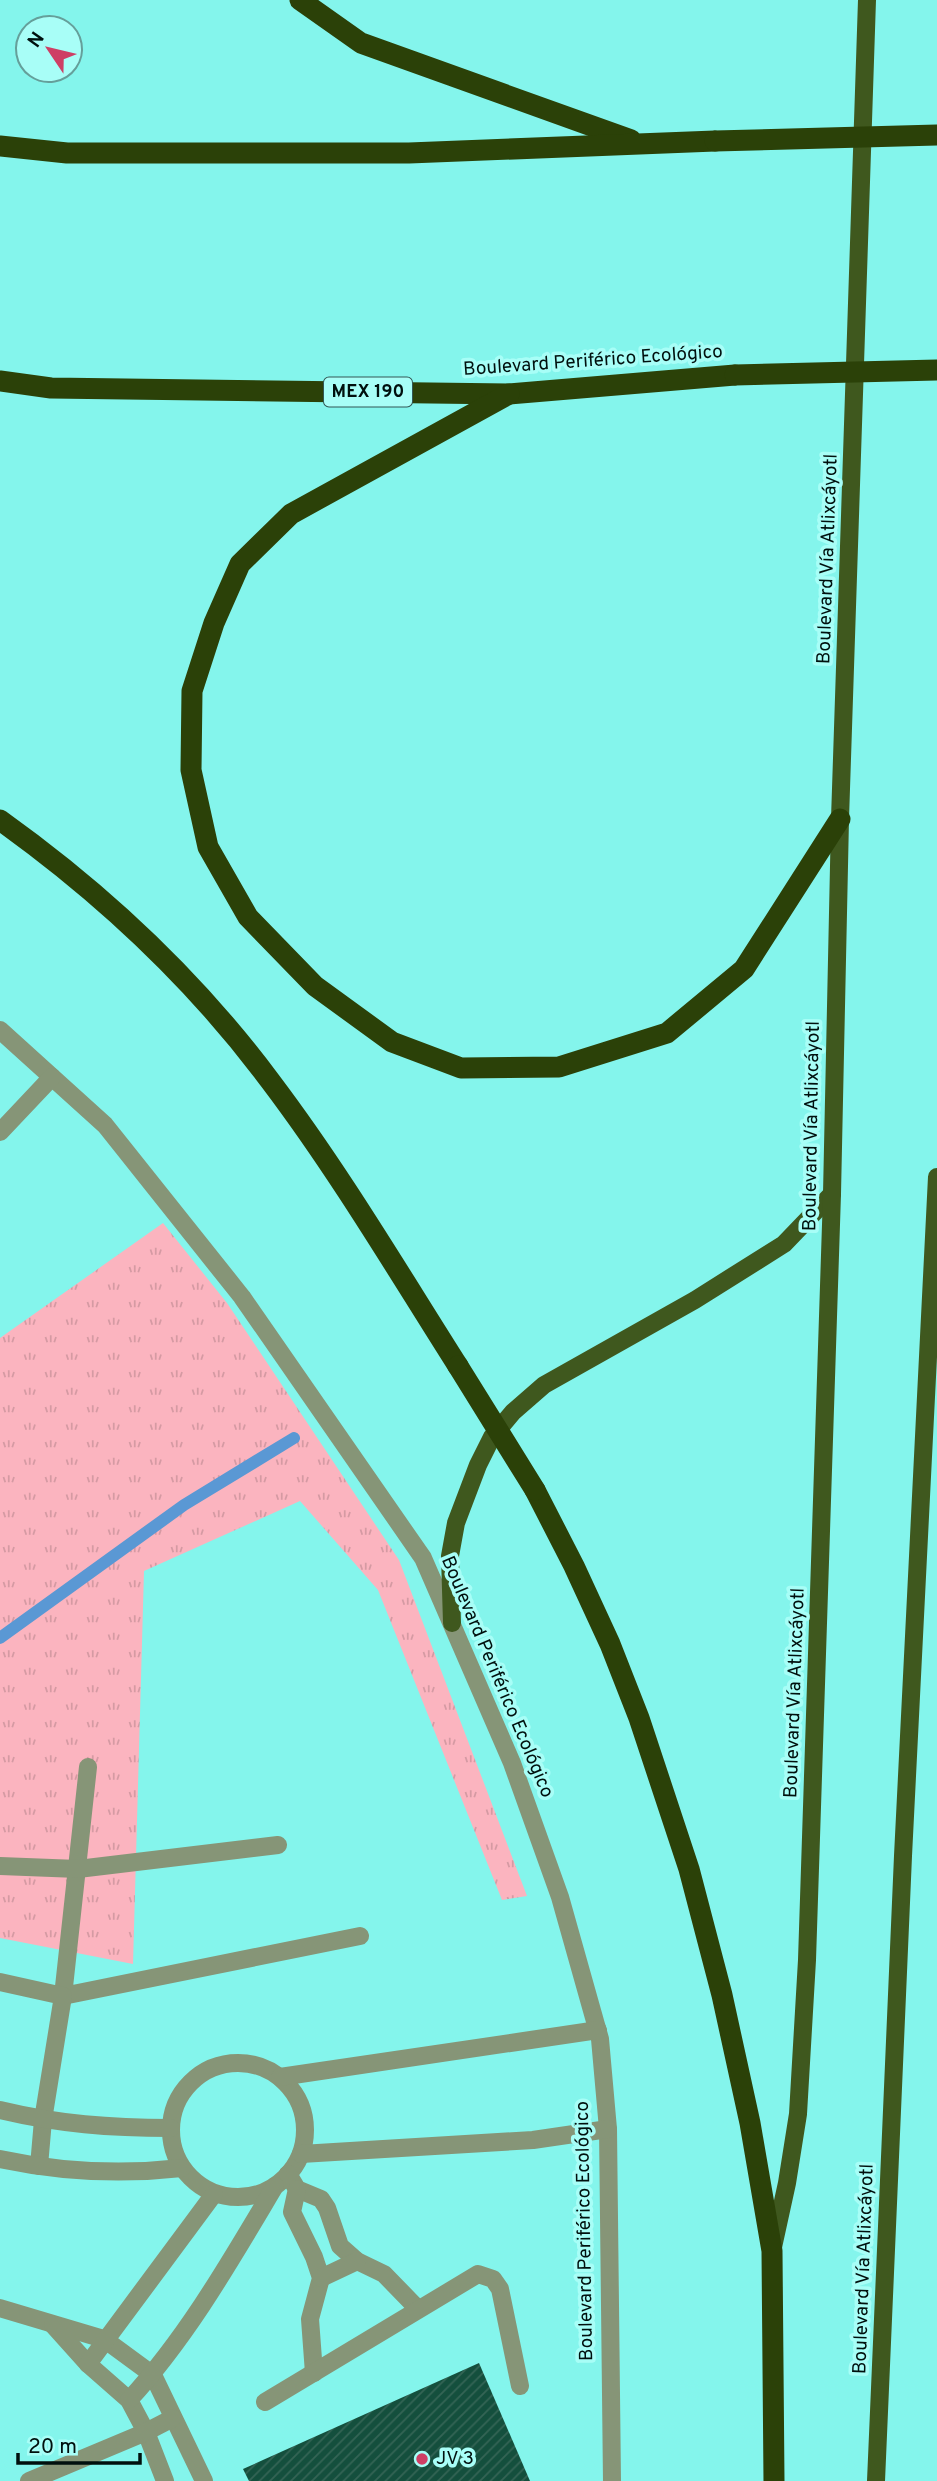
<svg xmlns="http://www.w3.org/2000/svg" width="937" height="2481" font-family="Overpass,sans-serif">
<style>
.grass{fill:url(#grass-tufts)}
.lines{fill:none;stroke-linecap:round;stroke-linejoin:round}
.stream{stroke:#5a98d4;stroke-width:12}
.building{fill:url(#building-hatch)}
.minor{stroke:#869577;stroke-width:18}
.major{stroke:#3f581e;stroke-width:18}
.highway{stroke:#2b4108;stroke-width:21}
.highway-bridge{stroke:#2b4108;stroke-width:21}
.poi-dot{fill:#ce3f65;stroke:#a8fef7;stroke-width:2.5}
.labels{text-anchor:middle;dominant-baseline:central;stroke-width:7;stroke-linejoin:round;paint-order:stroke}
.shield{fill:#a8fef7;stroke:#325754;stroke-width:2}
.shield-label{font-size:18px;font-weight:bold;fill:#00100e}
.street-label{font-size:19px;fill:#00100e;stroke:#a8fef7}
.poi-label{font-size:19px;fill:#00100e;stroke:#a8fef7;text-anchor:start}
</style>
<defs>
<pattern id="grass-tufts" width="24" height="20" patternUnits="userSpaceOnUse" patternTransform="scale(1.75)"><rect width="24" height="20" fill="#fbb4bf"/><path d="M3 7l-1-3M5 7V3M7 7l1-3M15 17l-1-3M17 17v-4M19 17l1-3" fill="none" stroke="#d59aa3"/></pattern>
<pattern id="building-hatch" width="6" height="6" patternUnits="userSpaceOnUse" patternTransform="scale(1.75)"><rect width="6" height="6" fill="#144f3d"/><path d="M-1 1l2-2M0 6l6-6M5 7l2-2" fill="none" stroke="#346455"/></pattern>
</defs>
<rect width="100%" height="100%" fill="#84f5ec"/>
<polygon class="grass" points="163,1223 227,1303 399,1560 527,1896 502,1900 378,1590 300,1501 144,1571 133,1964 0,1938 0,1338"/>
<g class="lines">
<polyline class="stream" points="0,1638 184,1505 294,1438"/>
</g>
<polygon class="building" points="479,2363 530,2481 249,2481 243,2469"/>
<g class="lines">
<g class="minor">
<polyline points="0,1030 105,1125 242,1297 423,1558 512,1763 560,1897 600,2039 608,2129 612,2481"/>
<polyline points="0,1132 52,1077"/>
<polyline points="88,1767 63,1996 360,1936"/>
<polyline points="0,1866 78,1869 278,1845"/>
<polyline points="0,1982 63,1996 43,2120 39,2166"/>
<circle cx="238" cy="2130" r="67"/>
<polyline points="280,2077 598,2030"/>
<path d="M0 2110C58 2124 111 2128 171 2128"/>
<polyline points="301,2154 533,2140 608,2129"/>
<path d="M0 2159C61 2172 120 2175 182 2168"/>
<polyline points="288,2174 297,2189 321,2199 327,2208 340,2246 357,2261 384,2274 418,2309"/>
<polyline points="297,2189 292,2212 314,2257 321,2278 310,2319 314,2373"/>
<polyline points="321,2278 357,2261"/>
<polyline points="0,2308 104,2339 153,2375 204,2481"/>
<polyline points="53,2325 88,2364 129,2400 146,2432 165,2481"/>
<polyline points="88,2364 214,2194"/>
<path d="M129 2400C187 2337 231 2260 275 2186"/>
<polyline points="265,2402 478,2274 493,2279 500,2289 520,2386"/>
<polyline points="29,2481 146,2432 173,2418"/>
</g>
<g class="major">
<polyline points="452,1623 450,1556 456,1523 478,1465 492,1437 513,1412 544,1385 695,1300 784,1244 832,1194"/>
<polyline points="773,2247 787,2183 798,2114 807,1960 832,1194 840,819 867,0"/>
<polyline points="876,2481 903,1856 937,1177"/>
</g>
<g class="highway">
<polyline points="300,0 361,43 631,140"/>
<polyline points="0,146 67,153 409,153 715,141"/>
<polyline points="0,381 51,388 509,394 735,375"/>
<polyline points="509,394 291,514 240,564 214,623 192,691 191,770 208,847 248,917 315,986 392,1042 461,1068 559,1067 667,1033 744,969 840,819"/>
<path d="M0 820C102 893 196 981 271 1082 339 1172 397 1270 458 1366"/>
<polyline points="535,1490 574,1566 610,1644 639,1718 689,1869 722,1995 750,2123 772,2251 774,2481"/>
</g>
<g class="highway-bridge">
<polyline points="715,141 937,135"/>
<polyline points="735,375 937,370"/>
<polyline points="458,1366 535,1490"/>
</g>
</g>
<circle class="poi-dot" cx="422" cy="2459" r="7"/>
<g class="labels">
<rect class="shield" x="324" y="377.5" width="88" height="29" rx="5"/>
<g class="shield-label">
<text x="368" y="392">MEX 190</text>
</g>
<g class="street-label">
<text transform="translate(593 361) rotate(-4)">Boulevard Periférico Ecológico</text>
<text transform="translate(828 559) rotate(-88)">Boulevard Vía Atlixcáyotl</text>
<text transform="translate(812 1126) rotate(-89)">Boulevard Vía Atlixcáyotl</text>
<text transform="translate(497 1677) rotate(67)">Boulevard Periférico Ecológico</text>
<text transform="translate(795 1693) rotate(-88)">Boulevard Vía Atlixcáyotl</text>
<text transform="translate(585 2231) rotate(-91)">Boulevard Periférico Ecológico</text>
<text transform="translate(864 2269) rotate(-88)">Boulevard Vía Atlixcáyotl</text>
</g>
<g class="poi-label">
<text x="436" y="2459">JV 3</text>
</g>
</g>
<g transform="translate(49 49) rotate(305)"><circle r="33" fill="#a8fef7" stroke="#659f9a" stroke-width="2"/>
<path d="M0-5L12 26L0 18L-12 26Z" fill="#ce3f65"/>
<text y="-10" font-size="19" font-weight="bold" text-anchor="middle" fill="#00100e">N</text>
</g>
<path d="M18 2453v10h122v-10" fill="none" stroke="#00100e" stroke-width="3.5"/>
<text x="28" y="2453" font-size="21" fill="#00100e" stroke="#a8fef7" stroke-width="5" paint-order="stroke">20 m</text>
</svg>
